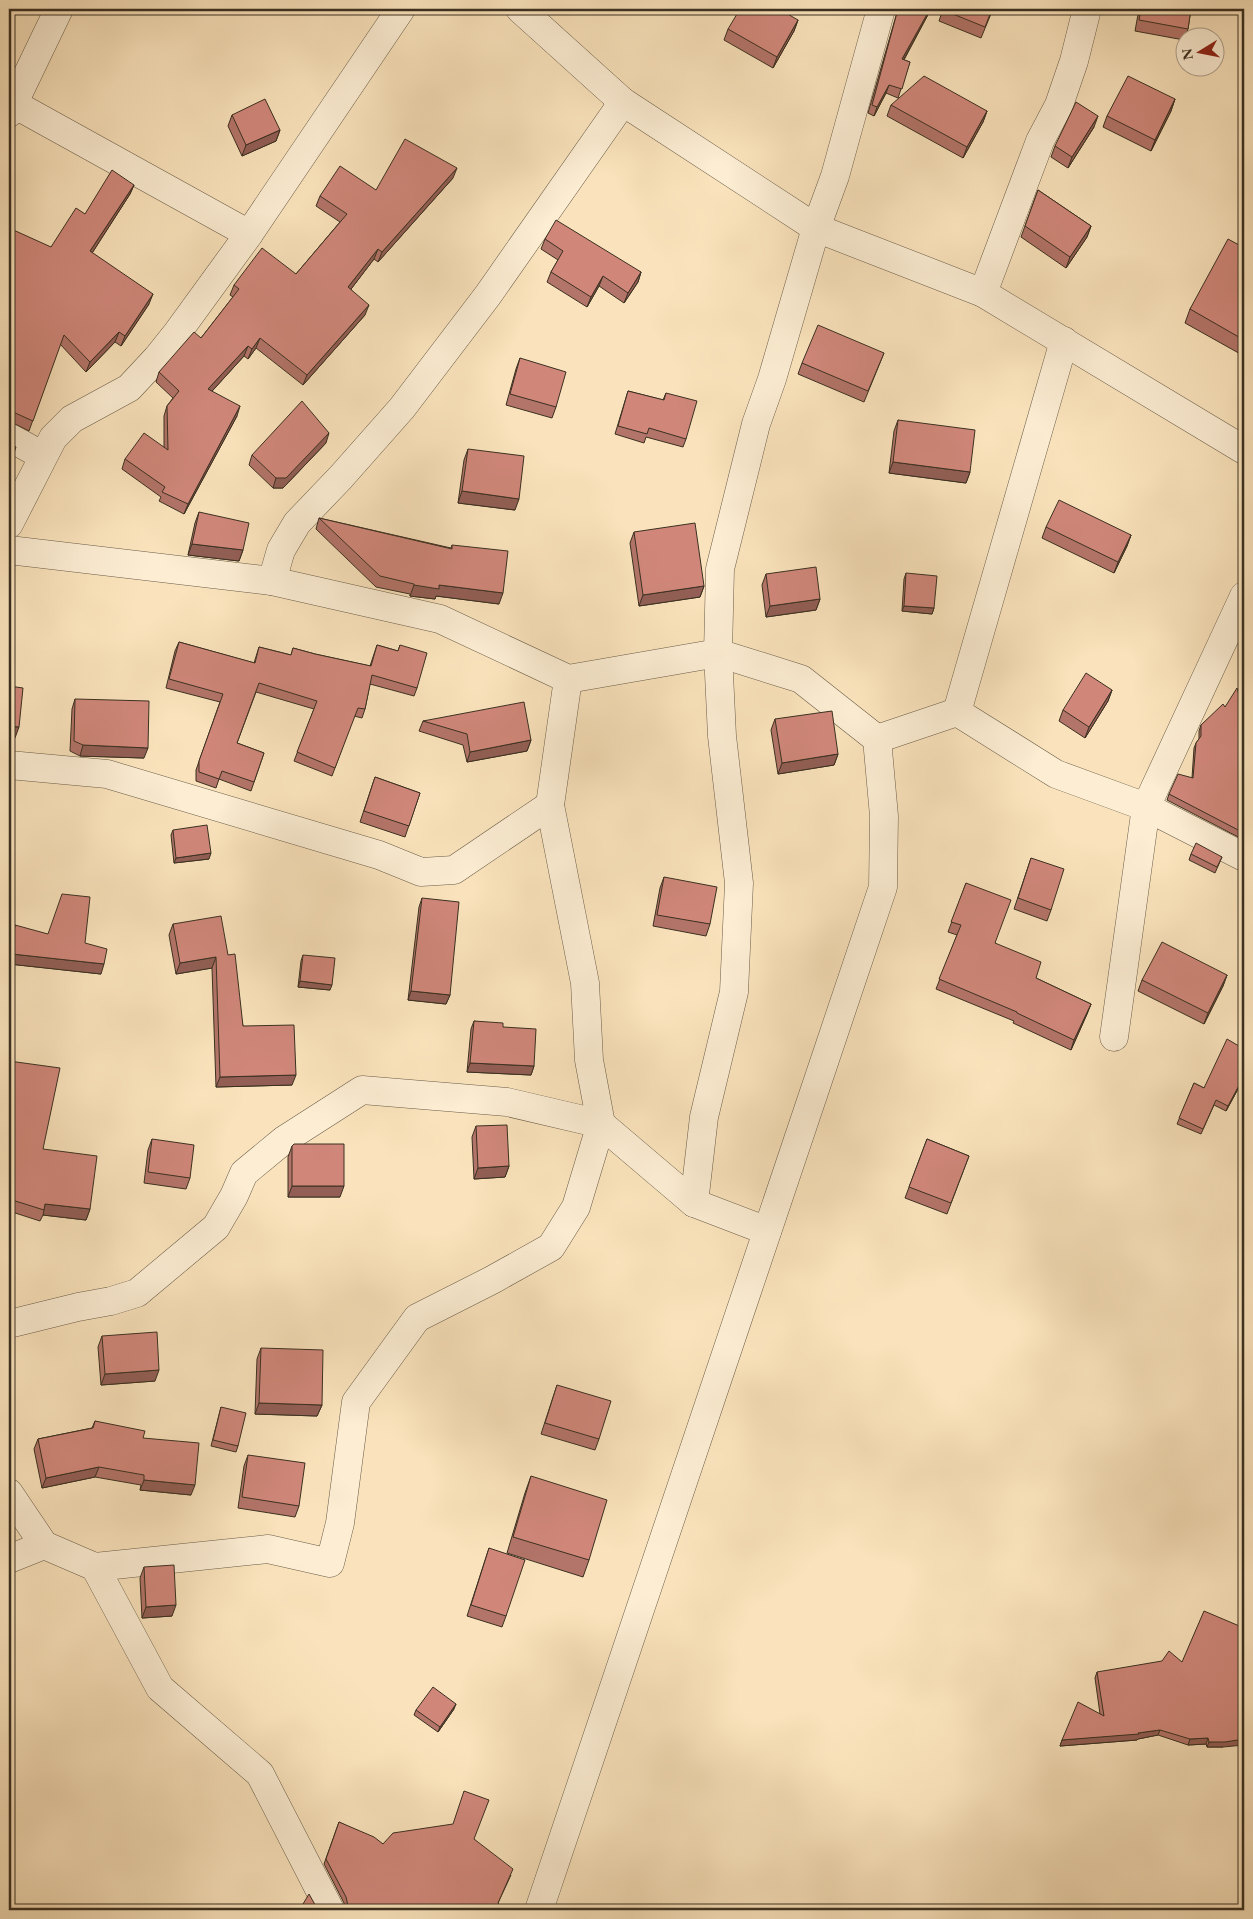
<svg xmlns="http://www.w3.org/2000/svg" width="1253" height="1919" font-family="'EB Garamond',serif">
<style>
.lines{fill:none;stroke-linecap:round;stroke-linejoin:round}
.minor-casing{stroke:#6a5d48;stroke-width:29}
.minor{stroke:#fcedd3;stroke-width:28}
.wall{fill:#b37469;stroke:#3a3021}
.shaded-wall{fill:#925e55;stroke:#3a3021}
.building{fill:#d0877a;stroke:#3a3021}
</style>
<rect width="100%" height="100%" fill="#fae3bc"/>
<filter id="stains"><feTurbulence type="fractalNoise" baseFrequency=".004" numOctaves="4"/><feColorMatrix values="0 0 0 0 .2 0 0 0 0 .09 0 0 0 0 .02 0 0 0 .5 -.17"/></filter>
<radialGradient id="worn" r=".72"><stop offset=".6" stop-color="#630" stop-opacity="0"/><stop offset="1" stop-color="#630" stop-opacity=".3"/></radialGradient>
<g class="lines">
<g class="minor-casing">
<g id="minor">
<polyline points="520,9 623,102 816,228 983,293 1244,450"/>
<polyline points="14,104 249,234"/>
<polyline points="9,113 59,9"/>
<polyline points="983,293 1040,141 1059,105 1074,61 1087,9"/>
<polyline points="9,437 43,456"/>
<polyline points="9,524 53,438 72,419 129,388 157,358 177,333 249,234 401,9"/>
<polyline points="9,550 272,581 440,619 568,679 718,653 801,679 877,739 884,816 883,887 539,1910"/>
<polyline points="272,581 281,550 297,523 341,477 402,408 488,295 623,102"/>
<polyline points="957,712 1064,341"/>
<polyline points="877,739 957,712 1056,774 1146,807 1244,857"/>
<polyline points="9,765 107,774 379,855 421,872 454,870 550,805"/>
<polyline points="1114,1037 1146,807 1244,596"/>
<polyline points="694,1203 704,1117 734,992 739,883 722,736 718,653 720,569 756,424 772,379 816,228 835,176 881,9"/>
<polyline points="9,1324 78,1307 111,1301 137,1293 216,1227 234,1196 244,1173 284,1140 362,1090 507,1102 601,1124 694,1203 767,1231"/>
<polyline points="9,1493 44,1545"/>
<polyline points="9,1559 44,1545 95,1567 160,1688 260,1774 330,1910"/>
<polyline points="95,1567 268,1549 330,1563 340,1523 356,1402 417,1318 492,1280 551,1247 576,1207 601,1124 589,1060 585,983 550,805 568,679"/>
</g>
</g>
<use href="#minor" class="minor"/>
</g>
<g class="wall">
<polygon points="898,9 931,9 904,60 910,62 898,98 886,93 874,116 868,113"/>
<polygon points="943,9 993,9 981,38 939,21"/>
<polygon points="1139,9 1191,9 1188,29 1184,40 1135,31"/>
<polygon points="798,20 794,31 773,68 724,40 728,29"/>
<polygon points="1175,99 1171,111 1151,151 1103,127 1107,116"/>
<polygon points="891,105 987,111 983,122 963,158 887,116"/>
<polygon points="232,115 280,130 276,141 242,156 228,126"/>
<polygon points="1094,127 1068,168 1051,157 1055,146"/>
<polygon points="453,178 378,262 374,259 351,289 365,315 303,385 256,348 248,359 244,356 212,391 237,416 184,514 159,501 161,497 122,469 125,459 164,447 164,416 167,406 173,398 156,382 159,372 201,338 233,297 230,295 234,285 296,274 340,222 316,206 320,196 376,190"/>
<polygon points="134,185 130,194 92,253 149,304 121,346 115,342 86,372 60,344 29,431 9,421 51,247 85,214"/>
<polygon points="1038,190 1091,226 1087,237 1066,268 1021,237"/>
<polygon points="1244,236 1244,356 1185,323 1190,309 1239,245"/>
<polygon points="545,239 641,272 638,282 624,303 599,286 587,307 547,282 551,272 558,260 541,249"/>
<polygon points="884,353 864,402 798,374 802,363"/>
<polygon points="520,358 556,407 552,418 506,405 516,369"/>
<polygon points="628,391 663,400 666,393 686,439 683,447 646,437 644,443 615,434"/>
<polygon points="898,420 970,472 966,483 889,473 894,431"/>
<polygon points="326,443 283,488 273,488 249,465 252,455"/>
<polygon points="468,449 515,510 458,503 464,460"/>
<polygon points="199,512 243,550 239,561 188,555 195,523"/>
<polygon points="319,518 451,548 452,545 499,604 436,596 435,599 410,596 410,594 376,587 316,529"/>
<polygon points="1046,527 1131,535 1127,546 1114,573 1042,538"/>
<polygon points="634,532 704,586 700,597 639,606 630,543"/>
<polygon points="906,573 934,608 932,614 902,611 904,579"/>
<polygon points="766,574 820,599 816,610 766,617 762,585"/>
<polygon points="179,642 254,663 259,647 291,655 293,648 315,654 370,666 377,645 398,651 400,645 417,688 414,696 370,684 365,709 362,718 354,716 332,776 294,761 314,709 256,692 237,743 264,753 251,791 219,779 216,788 196,781 196,770 220,702 166,688 175,651"/>
<polygon points="1112,690 1108,701 1085,738 1059,721 1063,710"/>
<polygon points="75,699 144,758 80,756 70,751 72,709"/>
<polygon points="1225,707 1244,714 1244,840 1167,800 1169,794 1192,778 1194,748 1196,743 1199,739 1199,731 1201,725"/>
<polygon points="775,719 838,754 834,765 778,774 771,730"/>
<polygon points="423,721 531,740 527,751 467,762 463,745 419,731"/>
<polygon points="375,777 420,793 405,837 360,822"/>
<polygon points="173,830 209,859 174,863 171,835"/>
<polygon points="1191,854 1222,857 1215,873 1189,860"/>
<polygon points="1031,858 1051,910 1047,921 1014,909"/>
<polygon points="664,877 710,924 706,936 653,926 660,888"/>
<polygon points="966,883 995,943 1036,978 1091,1004 1087,1014 1071,1050 1013,1023 1014,1021 936,989 957,935 948,932"/>
<polygon points="422,898 450,995 446,1004 408,1000 419,907"/>
<polygon points="173,924 228,955 243,1026 292,1085 216,1087 212,968 176,974 169,935"/>
<polygon points="15,925 101,974 9,964 11,935"/>
<polygon points="303,955 330,990 298,987 301,961"/>
<polygon points="1227,975 1223,986 1204,1024 1138,991 1142,980"/>
<polygon points="474,1021 503,1027 534,1066 531,1075 467,1072 471,1029"/>
<polygon points="9,1061 43,1149 90,1209 86,1220 43,1215 40,1221 9,1211"/>
<polygon points="1244,1078 1226,1111 1214,1105 1201,1134 1177,1124 1194,1083 1204,1088"/>
<polygon points="476,1126 509,1166 505,1177 474,1179 472,1137"/>
<polygon points="152,1139 190,1178 186,1189 144,1183 148,1150"/>
<polygon points="927,1139 969,1156 947,1214 905,1198"/>
<polygon points="292,1146 340,1197 288,1197 288,1157"/>
<polygon points="102,1336 155,1381 101,1385 98,1347"/>
<polygon points="261,1348 322,1405 317,1416 255,1414 257,1359"/>
<polygon points="557,1385 599,1439 595,1450 541,1434"/>
<polygon points="221,1407 238,1446 236,1452 211,1446"/>
<polygon points="95,1421 143,1438 191,1495 140,1490 141,1485 95,1477 42,1488 34,1449 38,1439 92,1428"/>
<polygon points="248,1455 299,1506 295,1517 238,1508 244,1466"/>
<polygon points="531,1476 589,1560 583,1577 507,1553 525,1493"/>
<polygon points="489,1548 506,1616 502,1627 467,1616"/>
<polygon points="144,1567 172,1616 142,1618 140,1578"/>
<polygon points="1097,1672 1223,1747 1207,1747 1206,1744 1188,1745 1158,1735 1138,1739 1137,1740 1060,1746 1062,1740 1100,1714 1095,1678"/>
<polygon points="454,1709 438,1732 414,1715 416,1710"/>
<polygon points="339,1822 383,1844 474,1839 511,1875 498,1903 505,1910 345,1910 344,1903 324,1864"/>
<polygon points="303,1904 318,1910 301,1910"/>
</g>
<g class="shaded-wall">
<polygon points="930,9 931,9 899,68 902,59"/>
<polygon points="798,20 794,31 773,68 777,57"/>
<polygon points="889,85 886,93 874,116 877,107"/>
<polygon points="1175,99 1171,111 1151,151 1155,140"/>
<polygon points="987,111 983,122 963,158 967,147"/>
<polygon points="1098,116 1094,127 1068,168 1072,157"/>
<polygon points="280,130 276,141 242,156 246,145"/>
<polygon points="457,168 453,178 378,262 382,252"/>
<polygon points="134,185 130,194 87,261 90,251"/>
<polygon points="1091,226 1087,237 1066,268 1070,257"/>
<polygon points="378,249 374,259 345,297 348,287"/>
<polygon points="641,272 638,282 624,303 628,293"/>
<polygon points="603,276 599,286 587,307 591,297"/>
<polygon points="153,294 149,304 121,346 125,336"/>
<polygon points="369,305 365,315 303,385 307,375"/>
<polygon points="119,332 115,342 86,372 90,362"/>
<polygon points="260,338 256,348 248,359 252,349"/>
<polygon points="248,346 244,356 205,399 208,389"/>
<polygon points="240,406 237,416 184,514 188,504"/>
<polygon points="13,412 9,421 9,422 9,413"/>
<polygon points="329,433 326,443 283,488 273,488 276,478"/>
<polygon points="893,462 970,472 966,483 889,473"/>
<polygon points="462,491 519,499 515,510 458,503"/>
<polygon points="1131,535 1127,546 1114,573 1118,562"/>
<polygon points="192,544 243,550 239,561 188,555"/>
<polygon points="414,585 439,585 503,593 499,604 436,596 435,599 410,596"/>
<polygon points="704,586 700,597 639,606 643,595"/>
<polygon points="820,599 816,610 766,617 770,606"/>
<polygon points="904,606 934,608 932,614 902,611"/>
<polygon points="1112,690 1108,701 1085,738 1089,727"/>
<polygon points="9,726 19,727 15,738 9,737"/>
<polygon points="531,740 527,751 467,762 470,752"/>
<polygon points="83,745 148,748 144,758 80,756"/>
<polygon points="838,754 834,765 778,774 782,763"/>
<polygon points="211,853 209,859 174,863 176,858"/>
<polygon points="12,954 104,964 101,974 9,964"/>
<polygon points="216,957 212,968 176,974 180,963"/>
<polygon points="1227,975 1223,986 1204,1024 1208,1013"/>
<polygon points="300,981 332,985 330,990 298,987"/>
<polygon points="411,991 450,995 446,1004 408,1000"/>
<polygon points="1091,1004 1087,1014 1071,1050 1074,1040"/>
<polygon points="470,1063 534,1066 531,1075 467,1072"/>
<polygon points="296,1075 292,1085 216,1087 220,1077"/>
<polygon points="1244,1076 1244,1078 1226,1111 1228,1106"/>
<polygon points="509,1166 505,1177 474,1179 478,1168"/>
<polygon points="292,1186 344,1186 340,1197 288,1197"/>
<polygon points="45,1204 90,1209 86,1220 43,1215 44,1210"/>
<polygon points="159,1370 155,1381 101,1385 105,1374"/>
<polygon points="259,1403 322,1405 317,1416 255,1414"/>
<polygon points="99,1467 95,1477 42,1488 46,1478"/>
<polygon points="144,1480 195,1485 191,1495 140,1490"/>
<polygon points="176,1605 172,1616 142,1618 146,1607"/>
<polygon points="456,1704 454,1709 438,1732 440,1727"/>
<polygon points="1160,1730 1158,1735 1138,1739 1137,1740 1060,1746 1062,1740 1138,1733"/>
<polygon points="1208,1738 1206,1744 1188,1745 1190,1739"/>
<polygon points="1244,1739 1244,1745 1223,1747 1207,1747 1209,1742"/>
</g>
<g class="building">
<polygon points="740,9 779,9 798,20 777,57 728,29"/>
<polygon points="898,9 930,9 902,59 910,62 902,89 889,85 877,107 872,105"/>
<polygon points="943,9 992,9 985,27 943,10"/>
<polygon points="1141,9 1191,9 1188,29 1139,20"/>
<polygon points="924,76 987,111 967,147 891,105"/>
<polygon points="1128,76 1175,99 1155,140 1107,116"/>
<polygon points="265,99 280,130 246,145 232,115"/>
<polygon points="1076,102 1098,116 1072,157 1055,146"/>
<polygon points="405,139 457,168 382,252 378,249 348,287 369,305 307,375 260,338 252,349 248,346 208,389 240,406 188,504 162,492 165,487 125,459 144,433 168,450 167,406 179,391 159,372 194,332 201,338 239,289 234,285 262,248 296,274 347,214 320,196 340,166 376,190"/>
<polygon points="112,170 134,185 90,251 153,294 125,336 119,332 90,362 64,335 33,421 13,412 9,413 9,228 51,247 76,208 85,214"/>
<polygon points="1038,190 1091,226 1070,257 1025,226"/>
<polygon points="556,220 641,272 628,293 603,276 591,297 551,272 563,251 545,239"/>
<polygon points="1244,236 1244,340 1190,309 1228,239 1239,245"/>
<polygon points="818,325 884,353 868,391 802,363"/>
<polygon points="520,358 566,372 556,407 510,394"/>
<polygon points="628,391 664,400 666,393 697,401 686,439 649,428 647,434 618,426"/>
<polygon points="302,401 329,433 286,478 276,478 252,455"/>
<polygon points="898,420 975,430 970,472 893,462"/>
<polygon points="9,442 16,447 9,469"/>
<polygon points="468,449 524,456 519,499 462,491"/>
<polygon points="1059,500 1131,535 1118,562 1046,527"/>
<polygon points="199,512 249,523 243,550 192,544"/>
<polygon points="319,518 452,549 452,545 508,551 503,593 439,585 439,589 414,585 414,584 380,576"/>
<polygon points="695,523 704,586 643,595 634,532"/>
<polygon points="816,567 820,599 770,606 766,574"/>
<polygon points="906,573 937,576 934,608 904,606"/>
<polygon points="179,642 255,663 259,647 291,655 293,648 315,654 371,666 377,645 398,651 400,645 427,653 417,688 372,675 365,709 358,708 335,768 297,752 317,701 259,683 237,743 264,753 254,782 222,771 219,779 199,772 199,761 223,694 169,679"/>
<polygon points="1086,673 1112,690 1089,727 1063,710"/>
<polygon points="9,686 23,688 19,727 9,726"/>
<polygon points="1237,688 1244,714 1244,745 1241,744 1244,751 1244,833 1169,794 1178,774 1193,778 1196,743 1201,736 1201,725 1223,704 1225,707"/>
<polygon points="75,699 149,701 148,748 83,745 74,741"/>
<polygon points="524,702 531,740 470,752 467,734 423,721"/>
<polygon points="832,711 838,754 782,763 775,719"/>
<polygon points="375,777 420,793 409,826 364,811"/>
<polygon points="207,825 211,853 176,858 173,830"/>
<polygon points="1196,843 1222,857 1217,867 1191,854"/>
<polygon points="1031,858 1064,869 1051,910 1018,898"/>
<polygon points="664,877 717,887 710,924 657,915"/>
<polygon points="966,883 1011,900 995,943 1041,962 1036,978 1091,1004 1074,1040 1017,1013 1017,1012 939,979 961,925 951,922"/>
<polygon points="62,894 90,897 85,943 107,949 104,964 12,954 15,925 48,934"/>
<polygon points="422,898 459,902 450,995 411,991"/>
<polygon points="221,916 228,955 235,954 243,1026 294,1025 296,1075 220,1077 216,957 180,963 173,924"/>
<polygon points="1162,942 1227,975 1208,1013 1142,980"/>
<polygon points="303,955 335,958 332,985 300,981"/>
<polygon points="9,971 13,972 9,985"/>
<polygon points="474,1021 503,1023 503,1027 536,1029 534,1066 470,1063"/>
<polygon points="1227,1039 1244,1049 1244,1076 1228,1106 1216,1100 1203,1129 1179,1118 1194,1083 1204,1088"/>
<polygon points="9,1061 60,1068 43,1149 97,1156 90,1209 45,1204 44,1210 9,1199"/>
<polygon points="507,1125 509,1166 478,1168 476,1126"/>
<polygon points="152,1139 194,1145 190,1178 148,1172"/>
<polygon points="927,1139 969,1156 951,1203 909,1187"/>
<polygon points="294,1144 344,1144 344,1186 292,1186 292,1146"/>
<polygon points="157,1332 159,1370 105,1374 102,1336"/>
<polygon points="261,1348 323,1350 322,1405 259,1403"/>
<polygon points="557,1385 611,1401 599,1439 545,1423"/>
<polygon points="221,1407 246,1413 238,1446 213,1440"/>
<polygon points="95,1421 145,1431 143,1438 199,1443 195,1485 144,1480 144,1475 99,1467 46,1478 38,1439 93,1428"/>
<polygon points="248,1455 305,1463 299,1506 242,1497"/>
<polygon points="531,1476 607,1500 589,1560 513,1537"/>
<polygon points="489,1548 525,1560 506,1616 471,1605"/>
<polygon points="174,1565 176,1605 146,1607 144,1567"/>
<polygon points="1204,1611 1244,1628 1244,1739 1225,1742 1209,1742 1208,1738 1190,1739 1160,1730 1138,1733 1139,1734 1062,1740 1078,1702 1104,1716 1097,1672 1162,1661 1169,1651 1182,1662"/>
<polygon points="433,1687 456,1704 440,1727 416,1710"/>
<polygon points="464,1791 489,1800 474,1839 513,1869 498,1903 505,1910 346,1910 348,1906 346,1897 326,1859 339,1822 374,1837 383,1844 393,1833 453,1824"/>
<polygon points="309,1894 318,1910 314,1910 303,1904"/>
</g>
<rect width="1253" height="1919" fill="none" stroke="#fae3bc" stroke-width="30"/>
<rect x="10" y="10" width="1233" height="1899" fill="none" stroke="#3a3021" stroke-width="2.5"/>
<rect x="15" y="15" width="1223" height="1889" fill="none" stroke="#3a3021"/>
<g transform="translate(1200 52) rotate(260)"><circle r="24" fill="#fcedd3" stroke="#aea18c"/>
<path d="M0-4L9 19L0 12L-9 19Z" fill="#8f2418"/>
<text y="-8" font-size="14" font-weight="bold" text-anchor="middle" fill="#3a3021">N</text>
</g>
<rect width="100%" height="100%" filter="url(#stains)"/>
<rect width="100%" height="100%" fill="url(#worn)"/>
</svg>
